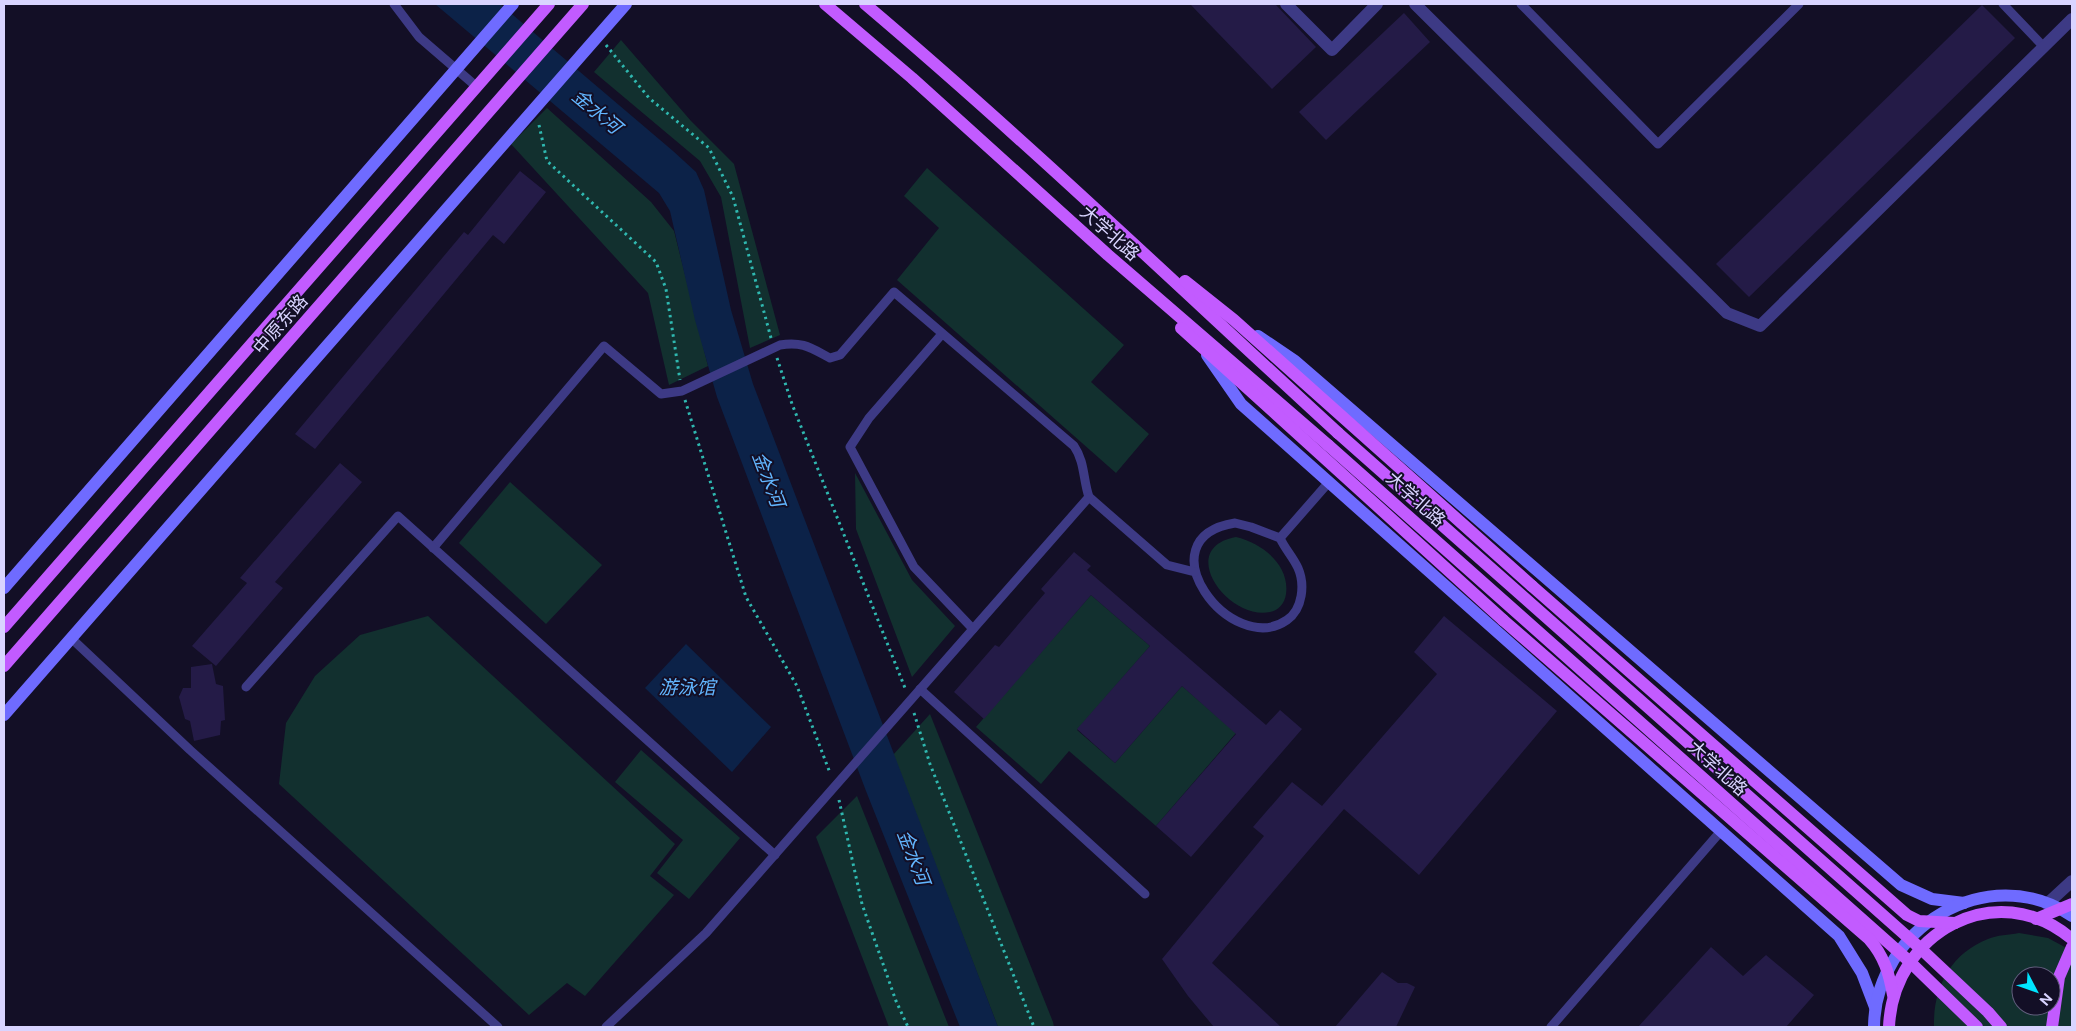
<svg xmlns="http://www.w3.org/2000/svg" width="2076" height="1031" font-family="'Public Sans','Noto Sans SC',sans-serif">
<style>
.green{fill:#12302f;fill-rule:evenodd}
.water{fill:#0c2248}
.building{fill:#241b47}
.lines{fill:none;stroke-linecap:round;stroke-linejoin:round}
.path{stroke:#2fb8b0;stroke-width:3;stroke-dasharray:2.5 4;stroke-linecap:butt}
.lane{stroke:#3d3a85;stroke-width:9}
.street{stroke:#3d3a85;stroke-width:12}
.secondary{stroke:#6f6bff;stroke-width:12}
.primary{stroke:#c25bff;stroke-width:12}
.primary-bridge{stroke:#c25bff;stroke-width:12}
.labels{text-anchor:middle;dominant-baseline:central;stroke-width:4;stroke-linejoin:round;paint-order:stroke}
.street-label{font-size:18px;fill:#d9d4ff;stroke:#130f26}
.water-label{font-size:19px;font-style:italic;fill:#62b6ff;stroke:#130f26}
</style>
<rect width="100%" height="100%" fill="#130f26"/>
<g class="green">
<polygon points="621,40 691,121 734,164 780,335 750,348 721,197 700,161 594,72"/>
<polygon points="547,108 651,202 674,231 708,366 669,385 648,293 511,144"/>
<polygon points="927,168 1124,345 1091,382 1149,434 1116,473 897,280 939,228 904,196"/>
<polygon points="855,473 912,580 955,626 912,677 856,529"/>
<polygon points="510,482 602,565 546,624 459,543"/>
<path d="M1236 537C1262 543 1290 565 1286 594 1285 603 1278 611 1270 612 1228 621 1175 548 1236 537Z"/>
<polygon points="1091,595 1150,646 1077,730 1115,763 1182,686 1236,733 1156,826 1069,751 1041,784 976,727"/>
<polygon points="428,616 675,844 650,876 674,895 585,996 567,983 529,1015 279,784 286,723 315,676 360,635"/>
<polygon points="930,714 1053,1022 1054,1027 998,1027 893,755"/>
<polygon points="641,750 740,838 689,899 657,873 683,840 615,782"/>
<polygon points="857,796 949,1027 889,1027 816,837"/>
<path d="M2019 933 2048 938 2072 951V1027H1934C1933 988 1950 954 1988 939 1997 935 2009 935 2019 933ZM2021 976H2051V1006H2021Z"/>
</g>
<g class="water">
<polygon points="435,4 500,4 673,151 696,172 704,190 731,310 753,384 998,1027 960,1027 866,791 717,397 695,320 670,211 659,193"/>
<polygon points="686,644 771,727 732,772 645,688"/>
</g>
<g class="building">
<polygon points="1190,4 1275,4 1316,47 1272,89"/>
<polygon points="1982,5 2015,38 1749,297 1716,264"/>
<polygon points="1404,13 1430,42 1326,140 1299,112"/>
<polygon points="520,171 546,192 504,244 493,235 315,449 295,434 464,232 468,235"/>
<polygon points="340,463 362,482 275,582 283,588 216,666 192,646 247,583 240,578"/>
<polygon points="1074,552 1091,566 1087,570 1266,725 1280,710 1302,729 1191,857 1156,826 1236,734 1182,686 1115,763 1077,729 1150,646 1091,595 984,719 954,692 995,645 999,647 1045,593 1041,589"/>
<polygon points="1444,616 1557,711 1419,875 1344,809 1212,963 1281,1027 1214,1027 1188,996 1162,959 1264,836 1253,827 1292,782 1322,806 1437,674 1414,652"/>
<polygon points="212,664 216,684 223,686 225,720 221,721 220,735 194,741 190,721 185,719 179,697 183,688 191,688 191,667"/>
<polygon points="1711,947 1743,976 1766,955 1814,995 1786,1027 1638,1027"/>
<polygon points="1382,972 1398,983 1407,983 1415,987 1396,1027 1335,1027"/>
</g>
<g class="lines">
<g class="path">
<polyline points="606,45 649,98 709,148 733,197 771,338"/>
<polyline points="539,125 547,161 656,262 666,289 680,380"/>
<polyline points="777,358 792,404 905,688"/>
<polyline points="685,400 746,597 797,686 830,773"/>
<polyline points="914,713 930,764 1034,1027"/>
<polyline points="839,800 862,904 896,1001 908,1027"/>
</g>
<g class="lane">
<polyline points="394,4 419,37 477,87"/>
<polyline points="1521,4 1658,144 1799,4"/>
<polyline points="2003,4 2044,47"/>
<polyline points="942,334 869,418 850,447 914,567 973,629"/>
<path d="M1235 523 1251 527 1280 538C1285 549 1293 557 1298 568 1305 584 1303 609 1287 620 1231 659 1141 538 1235 523Z"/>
<polyline points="1280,538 1329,482"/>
<path d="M433 548 604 346 661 394 682 391 780 345C802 341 811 348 830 358L840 355 894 292 1074 446C1085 462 1083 480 1089 497L1167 565 1195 572"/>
<polyline points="71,638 190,750 498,1027"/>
<polyline points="246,687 398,516 775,855"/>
<polyline points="920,689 1145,894"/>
<polyline points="606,1027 706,933 1089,497"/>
<polyline points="1551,1027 1721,831"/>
</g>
<g class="street">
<polyline points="1286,4 1332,50 1377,4"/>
<polyline points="1415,4 1727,313 1760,326 2072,19"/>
<polyline points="2047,904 2072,881"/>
</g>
<g class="secondary">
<polyline points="1258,336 1295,361 1901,885 1932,899 1964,903"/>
<polyline points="1207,355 1241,404 1839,936 1862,973 1875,1007"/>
<polyline points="4,588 513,4"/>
<polyline points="4,715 626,4"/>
<path d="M1874 1027C1875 929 1987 859 2072 916"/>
</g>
<g class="primary">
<polyline points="825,4 912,78 1108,255 1328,445"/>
<path d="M865 4C1028 142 1181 289 1338 433"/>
<polyline points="1185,281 1234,320 1532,586"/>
<polyline points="1181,328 1503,620"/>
<polyline points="4,627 549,4"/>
<polyline points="4,666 583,4"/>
<path d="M1889 1027C1893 933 1996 875 2072 939"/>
<polyline points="2052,1027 2059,977 2072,947"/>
</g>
<g class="primary-bridge">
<polyline points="1338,433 1920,948 1988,1012 2001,1027"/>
<polyline points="1328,445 1909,961 1977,1027"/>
<polyline points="1532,586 1907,915 1919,921 1955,923"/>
<path d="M1503 620 1869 939C1884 956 1889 973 1893 995"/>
<polyline points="2036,919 2072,904"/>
</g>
</g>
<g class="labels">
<g class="street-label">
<text transform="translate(1110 233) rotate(42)">大学北路</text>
<text transform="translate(280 324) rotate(-49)">中原东路</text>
<text transform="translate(1416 499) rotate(42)">大学北路</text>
<text transform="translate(1718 768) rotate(42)">大学北路</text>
</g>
<g class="water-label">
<text transform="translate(597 111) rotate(40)">金水河</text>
<text transform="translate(769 479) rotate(69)">金水河</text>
<text x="687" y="687">游泳馆</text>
<text transform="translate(914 857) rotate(69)">金水河</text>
</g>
</g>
<rect width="2076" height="1031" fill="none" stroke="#d9d4ff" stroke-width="10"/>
<g transform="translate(2036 991) rotate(131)"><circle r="24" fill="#130f26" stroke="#625e7d"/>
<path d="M0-4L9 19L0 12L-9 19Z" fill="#00e5ff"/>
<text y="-8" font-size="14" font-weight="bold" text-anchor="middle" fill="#d9d4ff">N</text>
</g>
</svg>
